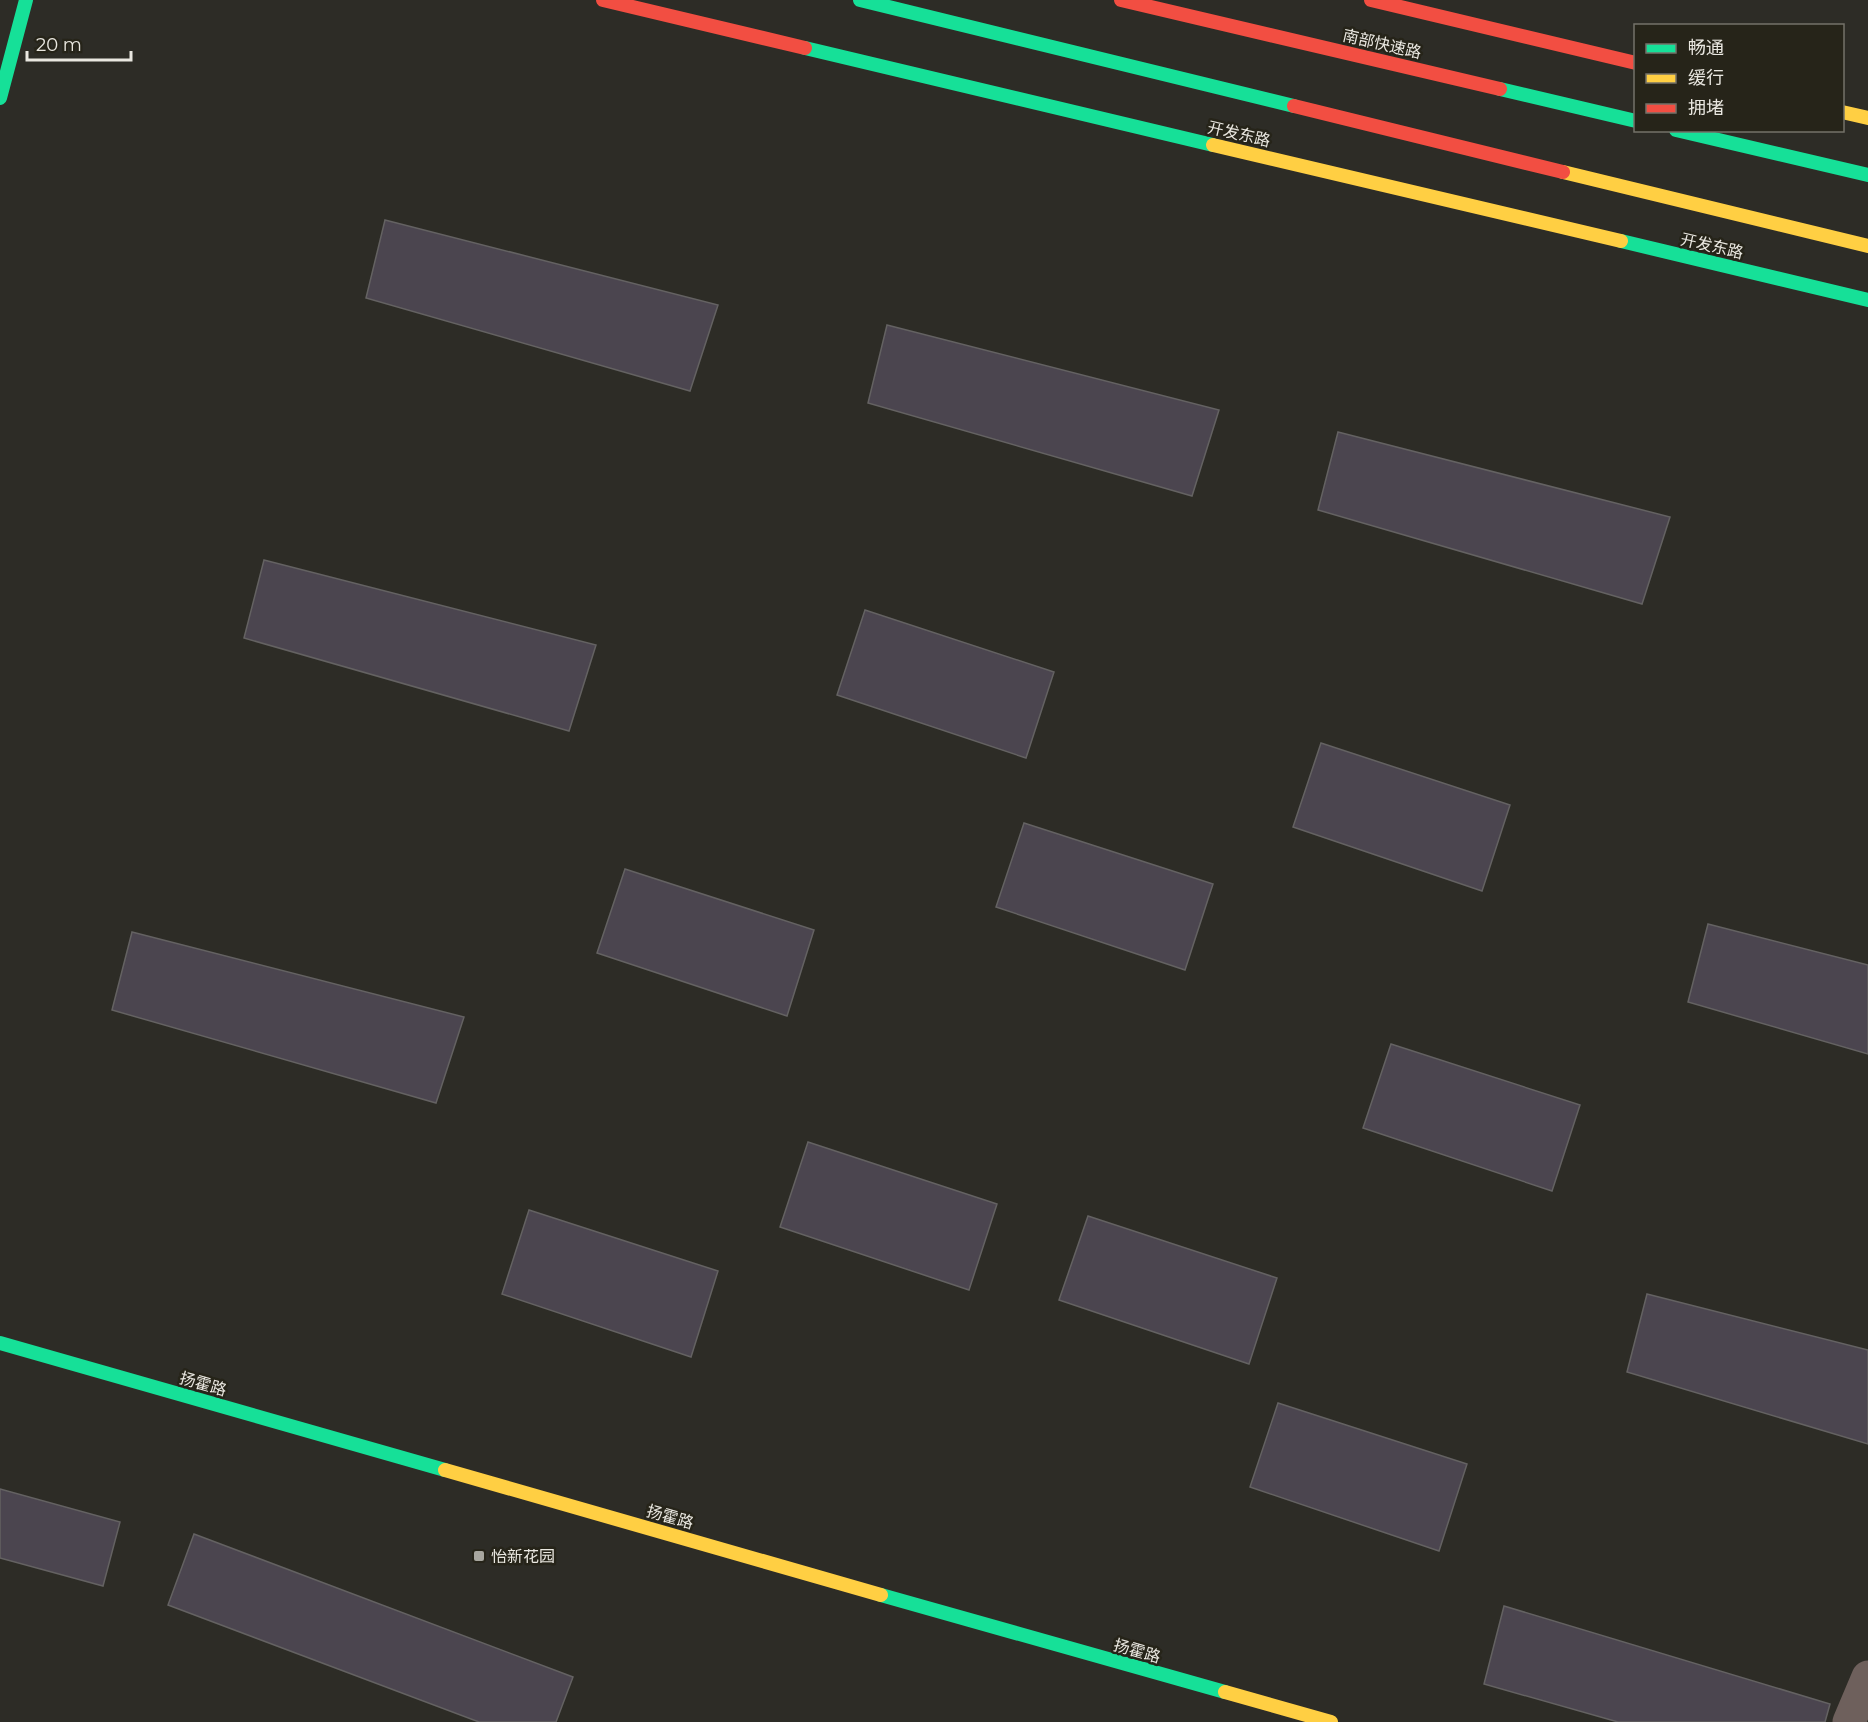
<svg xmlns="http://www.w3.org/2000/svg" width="1868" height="1722" font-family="Montserrat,'Noto Sans SC',sans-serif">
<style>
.building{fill:#4b454f;stroke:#646262;stroke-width:1.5}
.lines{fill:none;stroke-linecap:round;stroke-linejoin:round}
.street{stroke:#6e605c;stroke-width:33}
.fast{stroke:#16e098;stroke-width:14}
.slow{stroke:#ffcf43;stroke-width:14}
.jam{stroke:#f24e42;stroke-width:14}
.poi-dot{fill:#a7a69f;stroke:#262419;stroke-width:2}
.labels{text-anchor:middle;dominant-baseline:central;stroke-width:5;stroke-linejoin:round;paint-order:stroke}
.street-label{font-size:16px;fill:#e9e7e0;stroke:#262419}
.poi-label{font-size:16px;fill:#e9e7e0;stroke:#262419;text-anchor:start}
</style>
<rect width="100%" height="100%" fill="#2d2c26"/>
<g class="building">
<polygon points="385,220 718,305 690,391 366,298"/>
<polygon points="887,325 1219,410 1192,496 868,403"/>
<polygon points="1338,432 1670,517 1642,604 1318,510"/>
<polygon points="264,560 596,645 569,731 244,638"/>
<polygon points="865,610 1054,672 1026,758 837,695"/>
<polygon points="1321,743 1510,805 1482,891 1293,827"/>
<polygon points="1024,823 1213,884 1185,970 996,907"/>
<polygon points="625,869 814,930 787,1016 597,953"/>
<polygon points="1708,924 1868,965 1868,1054 1688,1002"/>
<polygon points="132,932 464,1017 436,1103 112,1010"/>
<polygon points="1391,1044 1580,1105 1552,1191 1363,1128"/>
<polygon points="808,1142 997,1204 969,1290 780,1227"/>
<polygon points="529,1210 718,1271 691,1357 502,1294"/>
<polygon points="1088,1216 1277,1278 1249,1364 1059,1300"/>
<polygon points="1647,1294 1868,1350 1868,1444 1627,1372"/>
<polygon points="1278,1403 1467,1464 1439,1551 1250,1487"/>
<polygon points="0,1489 120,1522 103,1586 0,1558"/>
<polygon points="194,1534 573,1677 556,1722 479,1722 168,1605"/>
<polygon points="1504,1606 1830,1704 1825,1722 1618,1722 1484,1684"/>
</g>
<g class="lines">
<polyline class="street" points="1849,1722 1868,1677"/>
<g class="fast">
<polyline points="860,0 1294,106"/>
<polyline points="805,48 1213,145"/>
<polyline points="1500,89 1636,121"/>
<polyline points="0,98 26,0"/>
<polyline points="1676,130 1868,175"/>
<polyline points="1621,241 1868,300"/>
<polyline points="0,1343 445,1470"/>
<polyline points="881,1595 1225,1692"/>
</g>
<g class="slow">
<polyline points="1842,112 1868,118"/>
<polyline points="1213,145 1621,241"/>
<polyline points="1563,172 1868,246"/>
<polyline points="445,1470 881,1595"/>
<polyline points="1225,1692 1331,1722"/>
</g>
<g class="jam">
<polyline points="603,0 805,48"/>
<polyline points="1121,0 1500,89"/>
<polyline points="1371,0 1636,63"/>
<polyline points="1294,106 1563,172"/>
</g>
</g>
<rect class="poi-dot" x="473" y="1550" width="12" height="12" rx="3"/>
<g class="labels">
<g class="street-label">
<text transform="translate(1382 44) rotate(13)">南部快速路</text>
<text transform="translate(1239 134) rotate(13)">开发东路</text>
<text transform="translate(1712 246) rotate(13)">开发东路</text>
<text transform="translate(203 1384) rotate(16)">扬霍路</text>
<text transform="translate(670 1517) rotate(16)">扬霍路</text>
<text transform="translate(1137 1651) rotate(16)">扬霍路</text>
</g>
<g class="poi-label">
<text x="491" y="1556">怡新花园</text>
</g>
</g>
<rect x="1634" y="24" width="210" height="108" fill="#262419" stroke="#747269" stroke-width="1.5"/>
<rect x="1646" y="44" width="30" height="9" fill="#16e098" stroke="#747269" stroke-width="1.5"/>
<text x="1688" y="54" font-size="18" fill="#e9e7e0">畅通</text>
<rect x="1646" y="74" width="30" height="9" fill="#ffcf43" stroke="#747269" stroke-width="1.5"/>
<text x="1688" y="84" font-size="18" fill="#e9e7e0">缓行</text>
<rect x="1646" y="104" width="30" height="9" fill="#f24e42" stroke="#747269" stroke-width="1.5"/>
<text x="1688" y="114" font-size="18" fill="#e9e7e0">拥堵</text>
<path d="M27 51v9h104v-9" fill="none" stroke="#e9e7e0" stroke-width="3"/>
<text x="36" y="51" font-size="18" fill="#e9e7e0" stroke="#262419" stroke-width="4.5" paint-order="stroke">20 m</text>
</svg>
